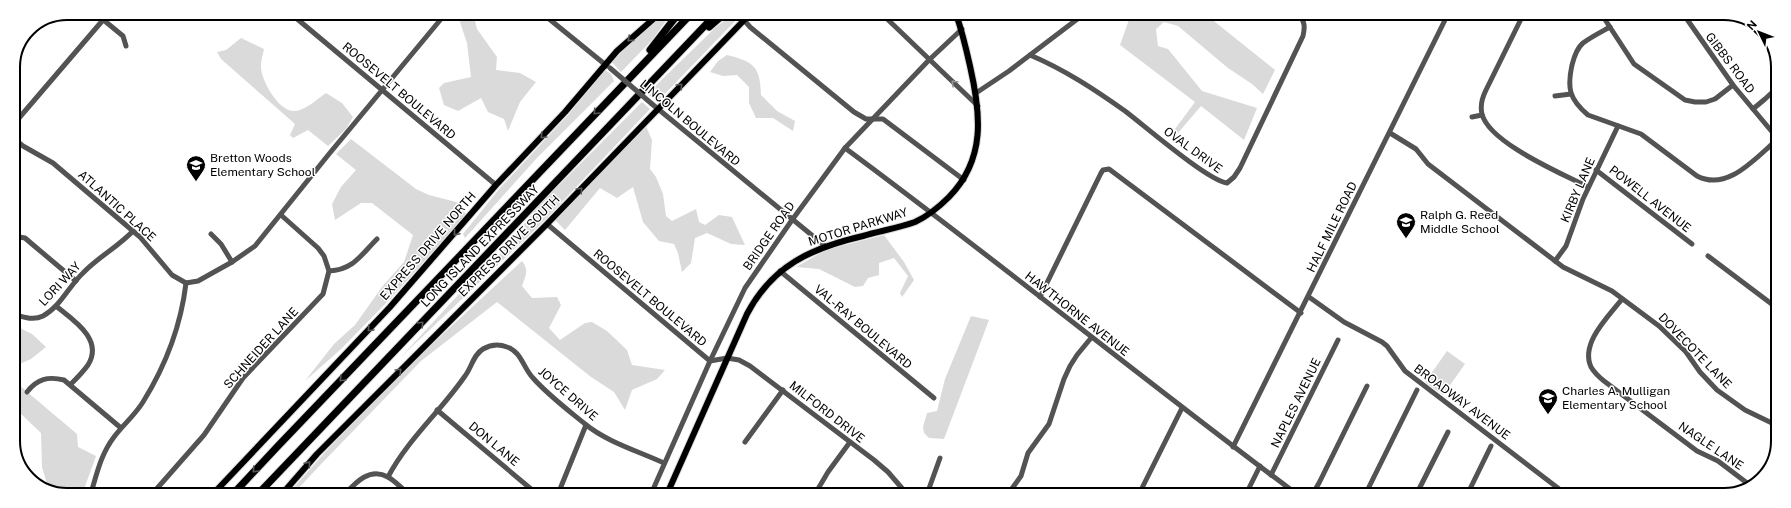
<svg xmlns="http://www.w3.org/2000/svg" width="1791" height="508" font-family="'Public Sans',sans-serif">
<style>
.green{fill:#dadada}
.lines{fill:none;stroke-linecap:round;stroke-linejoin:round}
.major-casing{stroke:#dbdbdb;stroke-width:8}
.highway-casing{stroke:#dbdbdb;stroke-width:9}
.minor{stroke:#535353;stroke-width:5}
.major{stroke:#000;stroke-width:6}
.highway{stroke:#000;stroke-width:7}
.minor-bridge{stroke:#535353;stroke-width:5}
.oneway{stroke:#595959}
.oneway2{stroke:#989898}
.labels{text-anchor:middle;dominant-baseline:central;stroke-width:3;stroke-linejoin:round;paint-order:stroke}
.street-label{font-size:12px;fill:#000;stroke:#fff}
.poi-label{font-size:12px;fill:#000;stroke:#fff;text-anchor:start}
.rim{fill:none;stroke:#000;stroke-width:2}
</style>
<rect width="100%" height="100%" fill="#fff"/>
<g class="green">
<polygon points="457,13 473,13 477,29 497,57 496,70 520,73 536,82 520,102 508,131 504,119 488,112 481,98 458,111 444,105 439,88 444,83 471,77 467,43"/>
<polygon points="663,14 671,14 652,40 621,72 612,62 627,46"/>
<polygon points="733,14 742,14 658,101 647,94 715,28"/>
<polygon points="1131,14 1205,14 1275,70 1263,94 1252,84 1228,68 1178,26 1164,22 1156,29 1158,46 1168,49 1202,91 1257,108 1244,140 1201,106 1178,133 1175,129 1195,102 1120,45"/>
<path d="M241 38 264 49C263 54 261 60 261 65 260 79 278 110 293 111 304 112 317 99 326 93L342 103 353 117 346 129 328 146 308 130 293 138 290 135 295 124 221 59 217 52 226 50Z"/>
<path d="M727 55C755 62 760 67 761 95L777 111 795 121 793 131 773 118H756L749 103V87L737 75 723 76 710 72 718 61Z"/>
<polygon points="605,70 611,74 614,81 536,159 465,238 463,234 500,188 568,115"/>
<polygon points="642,102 650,109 543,222 401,357 459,294 496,259 540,204"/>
<polygon points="646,126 652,140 650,169 656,177 663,194 666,216 672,221 696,209 699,222 705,225 719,215 732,217 745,245 731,244 707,233 695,238 691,263 682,272 678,253 674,244 659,241 643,222 633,187 617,198 600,188 565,230 555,220"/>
<polygon points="351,139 416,189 429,195 460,203 466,215 392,297 341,349 305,381 334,344 355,325 382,287 404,262 413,235 372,203 361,203 335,220 332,204 341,187 356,170 336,154"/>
<polygon points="884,235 904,262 914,280 902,297 900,293 908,276 894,258 879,263 879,275 868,278 863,286 855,287 819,269 796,267 826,250"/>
<path d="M522 261C529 270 526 275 522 286L532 298 557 297 561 305 549 328 560 340 585 323 592 322 607 331 627 350 632 365 665 370 657 379 632 390 625 410 614 392 591 377 497 302 421 361 324 461 294 493H289L328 449 416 359Z"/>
<polygon points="971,316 989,320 944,439 929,438 924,433 923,427 927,413 937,411 945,379"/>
<polygon points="18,327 32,334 46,347 31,359 13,367 13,328"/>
<polygon points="1447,351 1465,364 1443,395 1426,383 1426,381"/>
<polygon points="13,380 77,434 78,447 96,456 83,492 59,490 58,493 53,493 49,491 42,467 41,433 20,413 13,411"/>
</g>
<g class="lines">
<g class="major-casing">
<g id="major">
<polyline points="1773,460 1776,454"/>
<polyline points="214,493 390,307 496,185 565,112 617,51 659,14"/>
<polyline points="283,493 317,454 547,224 750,14"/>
<path d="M667 494 747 314C772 266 811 248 863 236 880 231 898 228 915 222 928 216 939 207 949 197 986 159 981 114 970 66 966 48 962 31 956 14"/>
</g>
</g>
<g class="highway-casing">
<g id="highway">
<polyline points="709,27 724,14"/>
<polyline points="650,50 678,14"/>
<polyline points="234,493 277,447 691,14"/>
<polyline points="259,493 716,14"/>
</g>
</g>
<g class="minor">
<polyline points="95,13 123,36 126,46"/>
<polyline points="290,13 496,185"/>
<polyline points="543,14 607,66"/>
<polyline points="882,14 978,106"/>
<path d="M1523 15 1486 90C1482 98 1480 106 1482 114 1489 143 1563 174 1588 187"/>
<polyline points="1602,15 1634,64 1685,100 1695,102 1706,102 1715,99 1733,85"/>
<polyline points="1684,15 1733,85 1778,139"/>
<polyline points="744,20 750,27 854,112 866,119 883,119 964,180"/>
<path d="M1610 27C1601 32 1591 37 1583 43 1577 48 1574 57 1572 65 1567 88 1569 99 1588 115L1641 134 1697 176C1728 192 1755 158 1778 139"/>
<path d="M1030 55C1065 70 1094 89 1125 111 1145 126 1207 180 1227 183L1234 177 1240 168 1303 36C1305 27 1305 22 1299 14"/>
<polyline points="976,93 1009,71 1084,14"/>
<polyline points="1555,96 1571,94"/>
<polyline points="652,104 825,246"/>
<polyline points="1753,109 1765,99 1778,87"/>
<polyline points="1472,117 1482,115"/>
<polyline points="13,125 103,20"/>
<polyline points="1390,133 1416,149 1428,164 1563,267 1612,291 1659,326 1686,352 1700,372 1717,390 1745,410 1776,425"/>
<polyline points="13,138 23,146 53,163 120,220 140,237 172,275 186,283 198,281 232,262 255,246 329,154 446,13"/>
<path d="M845 148C998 261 1145 381 1298 495"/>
<polyline points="1596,170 1692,244"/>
<polyline points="547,224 710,361 727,358 739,360 750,366 874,460 888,472 907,494"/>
<polyline points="211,234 221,244 232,262"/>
<polyline points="13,236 25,238 32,244 76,281"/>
<polyline points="1774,242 1777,239"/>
<polyline points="1708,256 1777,308"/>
<polyline points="1555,261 1566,246 1583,199 1618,126"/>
<path d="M329 271C353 270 361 255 377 239"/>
<polyline points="780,271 934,398"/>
<polyline points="1040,297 1101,173 1103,170 1109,169 1301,313"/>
<polyline points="1309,297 1344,322 1382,342 1387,346 1405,371 1567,495"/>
<path d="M1622 299C1609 316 1580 343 1591 367 1594 372 1599 377 1604 381L1697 451 1718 461 1751 486"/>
<path d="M56 306C73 320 104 339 88 365 83 372 77 378 71 384"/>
<path d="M13 314C23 317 33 321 43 316 60 307 69 286 83 273 98 257 118 247 133 231"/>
<path d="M27 392C37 379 48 376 64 380L121 428"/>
<polyline points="437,410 537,494"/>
<polyline points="745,442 783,390"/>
<polyline points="1233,447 1448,14"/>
<polyline points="1271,475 1338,340"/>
<path d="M388 477C408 439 441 411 465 376 472 367 473 355 483 349 490 345 499 344 507 347 522 352 523 368 533 378 548 395 568 410 585 424 607 442 638 451 664 463"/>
<polyline points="1469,491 1476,495"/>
<path d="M91 493C97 473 101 454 114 437 123 425 135 415 143 402 166 365 181 325 186 283"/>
<polyline points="153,493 204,435 243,378 323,294 329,271 324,256 318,248 281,215"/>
<path d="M345 494C356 482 370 467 388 477 395 481 402 488 408 494"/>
<polyline points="558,494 586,425"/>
<polyline points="651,494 710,361 745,288 792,220 845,148 929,60 962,29"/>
<polyline points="815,494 828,472 850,442"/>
<polyline points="927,494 940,458"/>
<polyline points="1008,494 1021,476 1028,453 1049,424 1064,379 1070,366 1077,355 1091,338"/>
<polyline points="1139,494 1182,408"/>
<polyline points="1246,494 1260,466"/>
<polyline points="1312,495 1319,483 1367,386"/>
<polyline points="1365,495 1417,390"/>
<polyline points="1416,495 1448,432"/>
<polyline points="1467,495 1491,446"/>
</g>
<use href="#major" class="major"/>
<use href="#highway" class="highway"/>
<polyline class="minor-bridge" points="610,68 652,104"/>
</g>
<defs><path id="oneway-chevron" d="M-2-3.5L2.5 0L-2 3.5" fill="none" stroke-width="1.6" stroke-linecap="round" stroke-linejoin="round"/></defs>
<g class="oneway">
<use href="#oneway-chevron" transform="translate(630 39) rotate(139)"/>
<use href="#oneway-chevron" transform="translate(680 86) rotate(-46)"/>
<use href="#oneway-chevron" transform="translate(596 112) rotate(133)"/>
<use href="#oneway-chevron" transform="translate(543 136) rotate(134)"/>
<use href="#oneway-chevron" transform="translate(580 190) rotate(-46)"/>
<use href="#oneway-chevron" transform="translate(456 233) rotate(131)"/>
<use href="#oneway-chevron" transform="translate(421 324) rotate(-46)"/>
<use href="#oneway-chevron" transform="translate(370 329) rotate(133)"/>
<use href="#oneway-chevron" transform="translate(399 371) rotate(-45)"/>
<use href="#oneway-chevron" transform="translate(342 379) rotate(134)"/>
<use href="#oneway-chevron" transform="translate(308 464) rotate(-49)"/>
<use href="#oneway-chevron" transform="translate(255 470) rotate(133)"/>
</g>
<use class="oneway2" href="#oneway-chevron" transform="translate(954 83) rotate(-137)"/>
<defs>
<g id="school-pin" transform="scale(1)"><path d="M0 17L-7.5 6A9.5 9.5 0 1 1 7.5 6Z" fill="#000" stroke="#fff"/><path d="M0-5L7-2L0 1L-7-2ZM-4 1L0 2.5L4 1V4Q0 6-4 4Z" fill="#fff"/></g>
</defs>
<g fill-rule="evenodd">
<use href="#school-pin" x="196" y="165"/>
<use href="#school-pin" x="1406" y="222"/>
<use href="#school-pin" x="1548" y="398"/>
</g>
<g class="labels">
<g class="street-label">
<text transform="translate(1730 63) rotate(53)">GIBBS ROAD</text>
<text transform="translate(399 91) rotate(40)">ROOSEVELT BOULEVARD</text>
<text transform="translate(690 123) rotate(40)">LINCOLN BOULEVARD</text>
<text transform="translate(1193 150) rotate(36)">OVAL DRIVE</text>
<text transform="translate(1578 190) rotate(-67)">KIRBY LANE</text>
<text transform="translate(1650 199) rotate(38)">POWELL AVENUE</text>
<text transform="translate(117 206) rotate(42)">ATLANTIC PLACE</text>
<text transform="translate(858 227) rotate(-17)">MOTOR PARKWAY</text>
<text transform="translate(1332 227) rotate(-64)">HALF MILE ROAD</text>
<text transform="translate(769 236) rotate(-55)">BRIDGE ROAD</text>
<text transform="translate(428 246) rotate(-49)">EXPRESS DRIVE NORTH</text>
<text transform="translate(480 246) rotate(-46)">LONG ISLAND EXPRESSWAY</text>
<text transform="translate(509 246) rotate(-45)">EXPRESS DRIVE SOUTH</text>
<text transform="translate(60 284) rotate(-47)">LORI WAY</text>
<text transform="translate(650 298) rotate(40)">ROOSEVELT BOULEVARD</text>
<text transform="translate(1077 314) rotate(38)">HAWTHORNE AVENUE</text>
<text transform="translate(863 327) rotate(40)">VAL-RAY BOULEVARD</text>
<text transform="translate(261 348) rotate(-48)">SCHNEIDER LANE</text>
<text transform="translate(1695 351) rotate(46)">DOVECOTE LANE</text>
<text transform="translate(568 394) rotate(41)">JOYCE DRIVE</text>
<text transform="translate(1462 402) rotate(37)">BROADWAY AVENUE</text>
<text transform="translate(1296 403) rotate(-64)">NAPLES AVENUE</text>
<text transform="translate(827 412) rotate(38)">MILFORD DRIVE</text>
<text transform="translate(494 444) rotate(40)">DON LANE</text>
<text transform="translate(1711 446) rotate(34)">NAGLE LANE</text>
</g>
<g class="poi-label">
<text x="210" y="158">Bretton Woods<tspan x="210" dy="14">Elementary School</tspan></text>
<text x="1420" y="215">Ralph G. Reed<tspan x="1420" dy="14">Middle School</tspan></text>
<text x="1562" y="391">Charles A. Mulligan<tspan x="1562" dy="14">Elementary School</tspan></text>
</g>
</g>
<path d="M0 0H1791V508H0ZM67 20H1724A47 47 0 0 1 1771 67V441A47 47 0 0 1 1724 488H67A47 47 0 0 1 20 441V67A47 47 0 0 1 67 20Z" fill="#fff" fill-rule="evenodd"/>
<path class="rim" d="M67 20H1724A47 47 0 0 1 1771 67V441A47 47 0 0 1 1724 488H67A47 47 0 0 1 20 441V67A47 47 0 0 1 67 20Z"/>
<g transform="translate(1759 32) rotate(313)" stroke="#ffffff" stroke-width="3" paint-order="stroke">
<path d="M0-3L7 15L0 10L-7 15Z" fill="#000000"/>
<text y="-6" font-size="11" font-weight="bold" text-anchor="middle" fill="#000000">N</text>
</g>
</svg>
